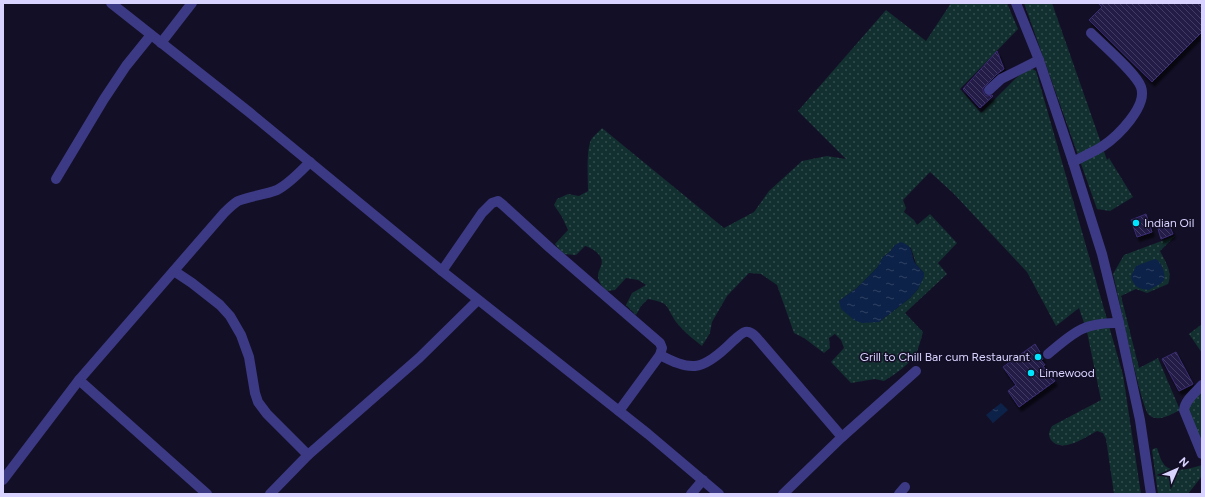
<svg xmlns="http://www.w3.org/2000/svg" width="1205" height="497" font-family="Figtree,sans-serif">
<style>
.grass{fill:url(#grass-dots);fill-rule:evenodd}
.water{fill:url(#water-ripples)}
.building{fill:url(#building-back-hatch);stroke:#3b2d73;filter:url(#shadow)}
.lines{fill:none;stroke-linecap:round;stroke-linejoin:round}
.minor{stroke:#3d3a85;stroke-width:10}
.poi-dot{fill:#00e5ff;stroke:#130f26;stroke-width:1.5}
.labels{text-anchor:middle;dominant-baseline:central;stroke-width:3;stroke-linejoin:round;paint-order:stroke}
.poi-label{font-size:12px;fill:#d9d4ff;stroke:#130f26;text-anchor:start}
</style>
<defs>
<pattern id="grass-dots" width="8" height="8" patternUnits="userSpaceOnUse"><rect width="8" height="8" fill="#12302f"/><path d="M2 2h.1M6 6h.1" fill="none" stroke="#344d4e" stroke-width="1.8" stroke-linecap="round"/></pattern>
<pattern id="water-ripples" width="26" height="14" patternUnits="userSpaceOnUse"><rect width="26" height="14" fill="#0c2248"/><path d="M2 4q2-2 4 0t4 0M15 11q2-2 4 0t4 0" fill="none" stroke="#2f4163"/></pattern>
<pattern id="building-back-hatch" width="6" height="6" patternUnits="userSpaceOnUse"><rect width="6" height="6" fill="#241b47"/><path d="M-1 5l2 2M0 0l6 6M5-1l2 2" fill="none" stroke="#433b63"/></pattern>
<filter id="shadow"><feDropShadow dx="2.5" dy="4.5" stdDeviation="1" flood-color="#0009"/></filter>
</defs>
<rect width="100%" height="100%" fill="#130f26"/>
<g class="grass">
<path d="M951 3H1007L1018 29 960 89 981 113 1015 79 1021 74 1031 68 1036 71 1123 375 1141 494H1114L1106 439 1103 433 1097 431C1086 437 1062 454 1051 440 1048 436 1049 431 1052 426L1101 400 1087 332 1079 308 1056 326 1027 272 953 193 930 172 903 200 906 208 904 212 914 220 917 225 930 214 957 243 938 263 947 274 905 313 923 332C921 339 919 347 916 354 910 364 894 375 884 381L875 379 851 383 831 362 844 348 841 340 835 334 829 338 830 348 824 353 804 338 794 333 777 285 761 274 749 273 727 296 712 322 710 333 702 346C693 339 683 331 676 322 665 305 670 303 648 299L641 306 636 315 626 305 632 293 646 285 638 280 626 278 615 290 607 291C602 287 598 282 598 275 598 272 600 269 601 266 605 256 593 248 585 246L576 255 563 254 555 244 568 230 562 217 554 205 557 199 568 194 579 196 588 191C588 179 586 150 591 140 593 136 599 132 602 128L724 228 754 212 769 191 802 161 827 156 846 159 798 111 886 10 926 41ZM895 245 911 248 916 264 924 273 918 289 910 298 879 322 839 301 857 288 877 268 883 257 890 252Z"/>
<polygon points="1024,3 1052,3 1107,160 1109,158 1133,197 1110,211 1097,209"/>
<path d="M1175 236 1160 251C1165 261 1173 272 1168 284L1147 293 1136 289 1121 296 1139 368 1158 358 1180 410C1172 414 1158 423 1149 415 1141 408 1118 293 1113 274L1124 255Z"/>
<polygon points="1202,324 1202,353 1189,334"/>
<polygon points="1202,389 1202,446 1187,410"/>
<path d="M1155 448H1157C1159 453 1160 459 1163 463 1170 475 1192 468 1202 465V476L1188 494H1158L1152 450Z"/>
</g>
<g class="water">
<path d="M901 242C916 248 909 252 915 263 917 266 921 269 924 273V277L918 289 910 298 879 322 862 323 854 320 841 309 839 301 857 288 877 268 883 257 890 252 895 245Z"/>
<path d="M1155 259C1160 261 1161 264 1163 269 1168 284 1160 283 1149 290 1138 289 1133 286 1131 276L1136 266Z"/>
<polygon points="1001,403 1008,410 993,423 986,415"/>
</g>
<g class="building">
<polygon points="1098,3 1202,3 1202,32 1152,82 1089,20 1102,7"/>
<polygon points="997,51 1004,69 997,74 983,88 983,91 985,95 987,96 992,95 993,96 980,108 963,89"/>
<polygon points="1146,214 1152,232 1137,237 1131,220"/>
<polygon points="1169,225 1173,234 1161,239 1158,229"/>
<polygon points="1035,344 1040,352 1039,353 1043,359 1041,360 1045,365 1043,366 1055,381 1019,407 1008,391 1016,385 1003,367"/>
<polygon points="1176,352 1193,384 1179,391 1162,359"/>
</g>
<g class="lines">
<g class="minor">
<polyline points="111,3 249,112 442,271 648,434 719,494"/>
<polyline points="1016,3 1039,60 1073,162 1102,254 1119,323 1140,420 1151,494"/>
<polyline points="161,43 192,3"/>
<polyline points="989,90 1001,79 1039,60"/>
<path d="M1073 162C1083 156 1094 152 1103 146 1118 136 1148 106 1141 87 1136 73 1103 45 1091 33"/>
<polyline points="56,179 104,99 126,66 151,35"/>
<polyline points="174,271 192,283 220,305 230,316 241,335 249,357 255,393 258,402 267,414 308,455"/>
<polyline points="442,271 482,213 492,203 498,201 503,205 550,248 660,343 662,348 660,355 619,411"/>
<path d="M1048 354C1074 332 1084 322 1119 323"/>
<path d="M660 355C670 360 683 367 695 366 708 365 724 350 733 341 737 338 741 333 745 332 750 331 753 334 756 337L842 437"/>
<polyline points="79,380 207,494"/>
<path d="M1202 385C1196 392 1185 400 1184 410L1202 454"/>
<path d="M3 480 79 380 224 213C228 209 233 204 238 201 250 196 264 195 277 190 289 184 300 172 310 162"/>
<polyline points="270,494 308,455 419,358 478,300"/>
<polyline points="691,494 703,480"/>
<polyline points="783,494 842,437 916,371"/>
<polyline points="899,494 905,487"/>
</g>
</g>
<g class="poi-dot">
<circle cx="1136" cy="223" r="4"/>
<circle cx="1038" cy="357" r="4"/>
<circle cx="1031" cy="373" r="4"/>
</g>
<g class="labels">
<g class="poi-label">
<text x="1144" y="223">Indian Oil</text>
<text x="1030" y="357" text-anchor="end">Grill to Chill Bar cum Restaurant</text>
<text x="1039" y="373">Limewood</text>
</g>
</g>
<rect width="1205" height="497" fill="none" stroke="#d9d4ff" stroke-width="8"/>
<g transform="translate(1177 469) rotate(45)" stroke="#130f26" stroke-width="3" paint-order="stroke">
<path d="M0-3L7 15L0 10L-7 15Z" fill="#d9d4ff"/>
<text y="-6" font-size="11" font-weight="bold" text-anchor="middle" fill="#d9d4ff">N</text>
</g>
</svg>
